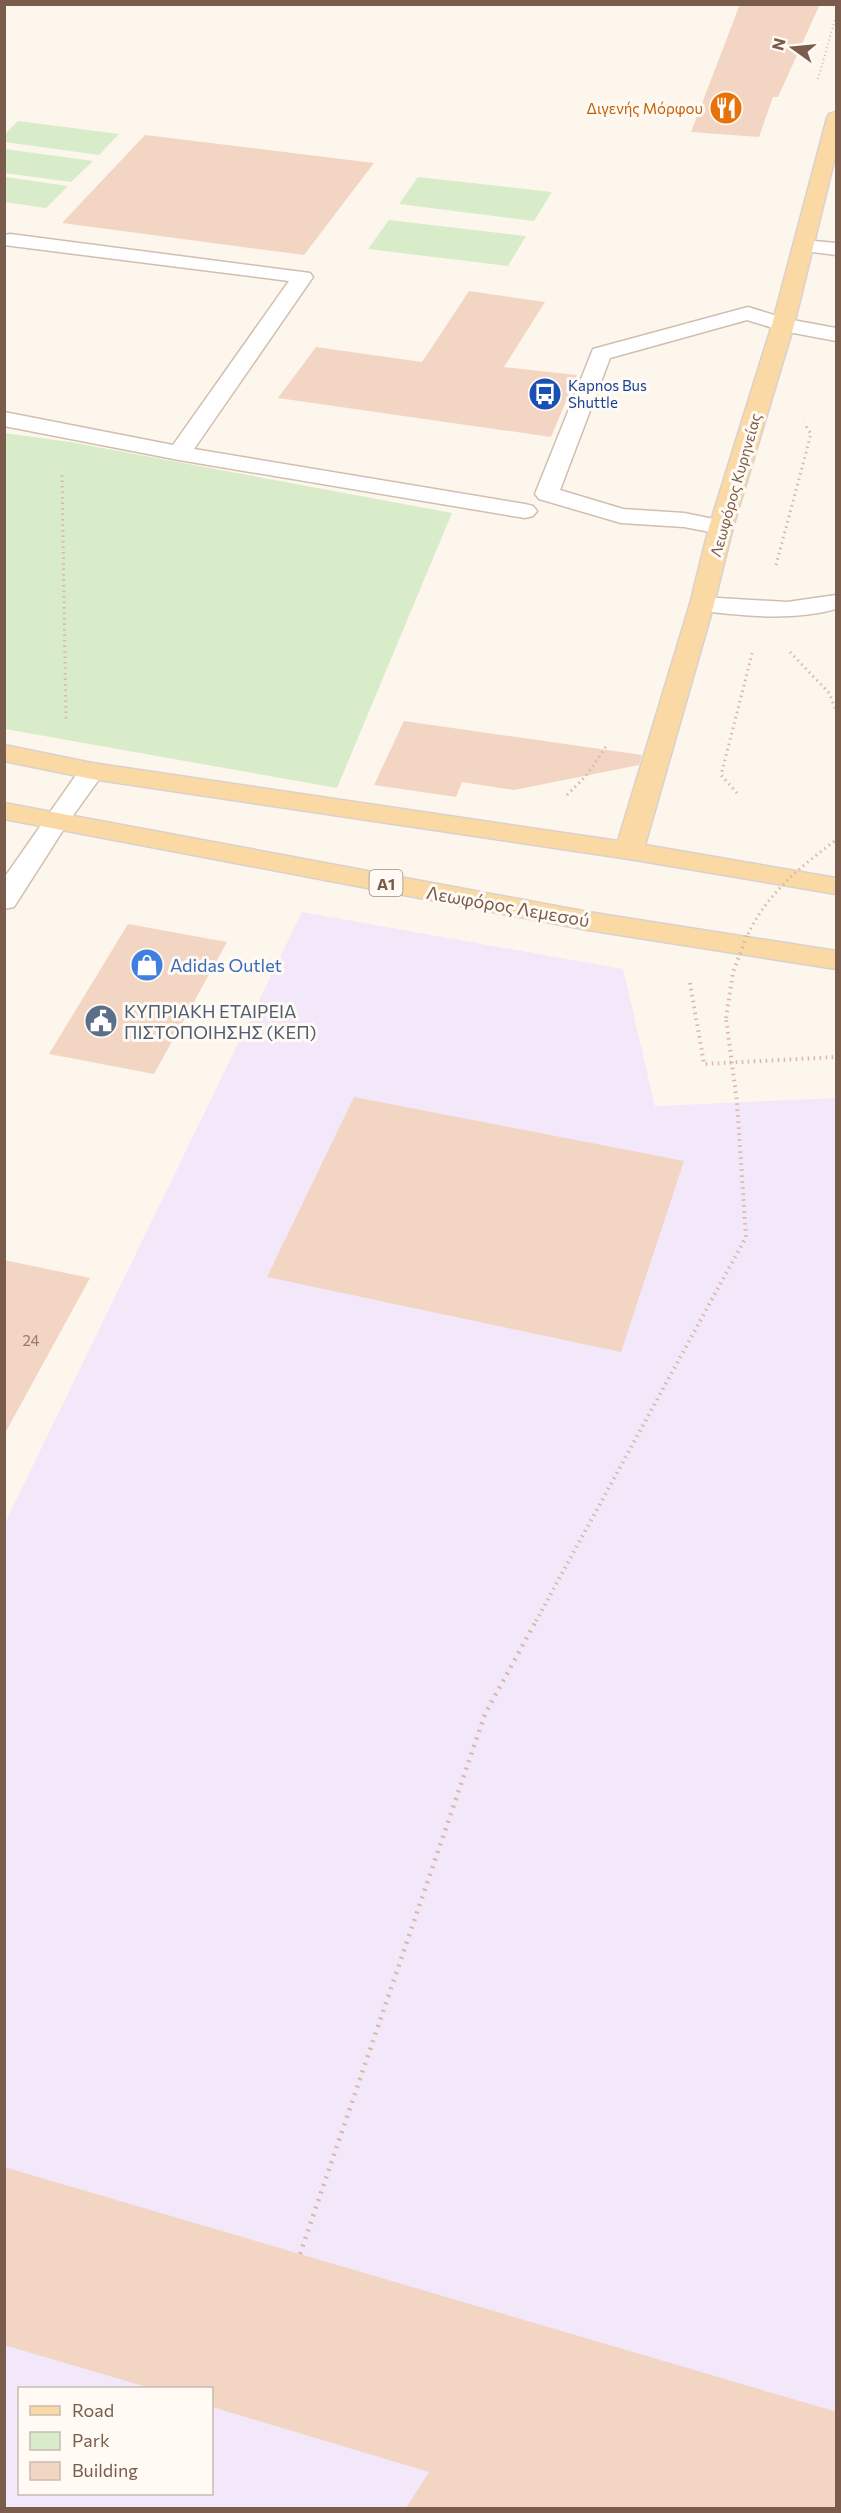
<svg xmlns="http://www.w3.org/2000/svg" width="841" height="2513" font-family="Commissioner,sans-serif">
<style>
.education{fill:#f3e8fa;fill-rule:evenodd}
.green{fill:#d8ecc9}
.building{fill:#f3d5c3}
.lines{fill:none;stroke-linecap:round;stroke-linejoin:round}
.minor-casing{stroke:#d1beb0;stroke-width:3}
.major-casing{stroke:#dad1cd;stroke-width:3}
.path-far3{stroke:#d9b8a5;stroke-width:2;stroke-dasharray:1 3;stroke-linecap:butt}
.path-far2{stroke:#d9b8a5;stroke-width:3;stroke-dasharray:1.5 4;stroke-linecap:butt}
.path-far1{stroke:#d9b8a5;stroke-width:4;stroke-dasharray:1.5 4.5;stroke-linecap:butt}
.path{stroke:#d9b8a5;stroke-width:4.5;stroke-dasharray:2 6;stroke-linecap:butt}
.minor{fill:#fff;fill-rule:evenodd}
.major{fill:#fbd9a5;fill-rule:evenodd}
.path-bridge-far1{stroke:#d9b8a5;stroke-width:3;stroke-dasharray:1.5 4;stroke-linecap:butt}
.path-bridge{stroke:#d9b8a5;stroke-width:4;stroke-dasharray:1.5 4.5;stroke-linecap:butt}
.labels{text-anchor:middle;dominant-baseline:central;stroke-width:6;stroke-linejoin:round;paint-order:stroke}
.far-food-label{font-size:15px;fill:#c56008;stroke:#fffaf3;text-anchor:end}
.far-transit-label{font-size:15px;fill:#164399;stroke:#fffaf3;text-anchor:start}
.far-street-label{font-size:15px;fill:#7a5c4d;stroke:#fffaf3}
.number-label{font-size:15px;fill:#987a6a}
.shield{fill:#fffaf3;stroke:#a28b7f;stroke-width:1.5}
.shield-label{font-size:16px;font-weight:bold;fill:#7a5c4d}
.street-label{font-size:18px;fill:#7a5c4d;stroke:#fffaf3}
.shop-label{font-size:18px;fill:#366cbe;stroke:#fffaf3;text-anchor:start}
.service-label{font-size:18px;fill:#4e5e75;stroke:#fffaf3;text-anchor:start}
</style>
<rect width="100%" height="100%" fill="#fdf6ec"/>
<path class="education" d="M302 912 623 969 655 1106 836 1098V2508H5L4 1525ZM20 2388H212V2494H20Z"/>
<g class="green">
<polygon points="18,121 119,134 99,155 5,142 5,134"/>
<polygon points="5,149 93,161 71,182 5,173"/>
<polygon points="5,177 68,186 46,208 5,202"/>
<polygon points="418,177 552,192 534,221 399,204"/>
<polygon points="389,220 526,236 508,266 368,249"/>
<polygon points="4,433 70,442 452,513 337,788 5,729"/>
</g>
<g class="building">
<polygon points="740,4 820,4 778,97 773,97 759,137 691,132"/>
<polygon points="145,135 374,163 304,255 62,223"/>
<polygon points="469,291 545,302 504,367 577,375 551,437 278,398 316,347 422,362"/>
<polygon points="404,721 642,755 639,765 514,790 462,782 456,797 374,785"/>
<polygon points="128,924 227,942 154,1074 49,1054"/>
<polygon points="354,1097 684,1161 621,1352 267,1277"/>
<polygon points="4,1260 90,1278 4,1435"/>
<polygon points="4,2167 837,2412 837,2508 406,2508 429,2472 212,2407 212,2388 150,2388 4,2345"/>
</g>
<g class="lines">
<g class="minor-casing">
<g id="minor">
<polygon points="10,234 310,273 313,277 194,449 525,504 533,506 537,511 533,516 525,518 179,460 4,426 4,412 173,445 289,281 4,245 4,235"/>
<polygon points="804,240 836,243 836,255 797,250 794,246 797,242"/>
<polygon points="748,307 787,319 836,328 836,341 783,331 747,320 610,358 560,490 623,509 684,513 729,522 733,527 729,532 721,534 684,527 621,523 539,499 535,494 593,349"/>
<path d="M836 595V609C792 621 748 616 702 611L693 609 690 604 693 599 702 597 787 602Z"/>
<polygon points="92,763 101,765 105,771 67,824 14,907 4,909 4,878 83,765"/>
</g>
</g>
<g class="major-casing">
<g id="major">
<polygon points="836,112 836,153 794,325 733,527 714,604 645,845 836,878 836,894 629,859 92,779 4,761 4,745 92,763 618,841 690,604 709,527 772,325 827,118 829,114"/>
<polygon points="4,803 588,912 836,951 836,969 588,930 4,819"/>
</g>
</g>
<polyline class="path-far3" points="818,79 836,16"/>
<g class="path-far2">
<polyline points="62,475 66,720"/>
<polyline points="776,565 811,434 804,423"/>
<polyline points="790,652 829,693 836,710"/>
<polyline points="737,793 721,775 753,650"/>
<polyline points="567,795 586,776 607,745"/>
</g>
<g class="path-far1">
<polyline points="690,983 704,1064 836,1057"/>
<polyline points="536,1621 746,1237 737,1102 726,1018"/>
</g>
<polyline class="path" points="300,2254 485,1714 537,1619"/>
<use href="#minor" class="minor"/>
<use href="#major" class="major"/>
<path class="path-bridge-far1" d="M748 934C767 894 801 866 836 840"/>
<polyline class="path-bridge" points="726,1018 733,972 748,933"/>
</g>
<defs>
<g id="restaurant-disc" transform="scale(1.725)"><circle r="9.5" fill="#e8710a" stroke="#fffaf3"/><path d="M-5-6h1v4h1v-4h1v4h1v-4h1v5L-1.5 .5V6h-2V.5L-5-1ZM5-6V6H3V1.5H1.5Q1.5-4 5-6Z" fill="#fff"/></g>
<g id="bus-disc" transform="scale(1.725)"><circle r="9.5" fill="#1a4fb4" stroke="#fffaf3"/><path d="M-5-6H5V4H4V6H2V4H-2V6H-4V4H-5ZM-3.5-4V0h7V-4ZM-3.5 1.2v1.5H-2V1.2ZM2 1.2v1.5H3.5V1.2Z" fill="#fff"/></g>
<g id="shop-disc" transform="scale(1.725)"><circle r="9.5" fill="#3f7fe0" stroke="#fffaf3"/><path d="M-5-2.5h2.3a2.7 3.5 0 0 1 5.4 0H5L5.5 6h-11ZM-1.5-2.5h3a1.5 2.3 0 0 0-3 0Z" fill="#fff"/></g>
<g id="civic-disc" transform="scale(1.725)"><circle r="9.5" fill="#5c6f8a" stroke="#fffaf3"/><path d="M-.6-6.5H3V-4.5H.6V-3L4-1V1h2V6H-6V1h2V-1L-.6-3ZM-1.2 2.5V6h2.4V2.5Z" fill="#fff"/></g>
</defs>
<g fill-rule="evenodd">
<use href="#restaurant-disc" x="726" y="108"/>
<use href="#bus-disc" x="545" y="394"/>
<use href="#shop-disc" x="147" y="965"/>
<use href="#civic-disc" x="101" y="1021"/>
</g>
<g class="labels">
<g class="far-food-label">
<text x="703" y="108">Διγενής Μόρφου</text>
</g>
<g class="far-transit-label">
<text x="568" y="385">Kapnos Bus<tspan x="568" dy="17">Shuttle</tspan></text>
</g>
<g class="far-street-label">
<text transform="translate(735 485) rotate(-74)">Λεωφόρος Κυρηνείας</text>
</g>
<g class="number-label">
<text x="31" y="1340">24</text>
</g>
<rect class="shield" x="369.5" y="870" width="33" height="26" rx="4.5"/>
<g class="shield-label">
<text x="386" y="883">A1</text>
</g>
<g class="street-label">
<text transform="translate(508 906) rotate(10)">Λεωφόρος Λεμεσού</text>
</g>
<g class="shop-label">
<text x="170" y="965">Adidas Outlet</text>
</g>
<g class="service-label">
<text x="124" y="1011">ΚΥΠΡΙΑΚΗ ΕΤΑΙΡΕΙΑ<tspan x="124" dy="21">ΠΙΣΤΟΠΟΙΗΣΗΣ (ΚΕΠ)</tspan></text>
</g>
</g>
<rect width="841" height="2513" fill="none" stroke="#7a5c4d" stroke-width="12"/>
<rect x="18" y="2387" width="195" height="108" fill="#fffaf3" stroke="#cabbb1" stroke-width="1.5"/>
<rect x="30" y="2406" width="30" height="9" fill="#fbd9a5" stroke="#cabbb1" stroke-width="1.5"/>
<text x="72" y="2417" font-size="18" fill="#7a5c4d">Road</text>
<rect x="30" y="2432" width="30" height="18" fill="#d8ecc9" stroke="#cabbb1" stroke-width="1.5"/>
<text x="72" y="2447" font-size="18" fill="#7a5c4d">Park</text>
<rect x="30" y="2462" width="30" height="18" fill="#f3d5c3" stroke="#cabbb1" stroke-width="1.5"/>
<text x="72" y="2477" font-size="18" fill="#7a5c4d">Building</text>
<g transform="translate(793 48) rotate(285)" stroke="#fffaf3" stroke-width="4.5" paint-order="stroke">
<path d="M0-4.5L10 22L0 15L-10 22Z" fill="#7a5c4d"/>
<text y="-9" font-size="16" font-weight="bold" text-anchor="middle" fill="#7a5c4d">N</text>
</g>
</svg>
